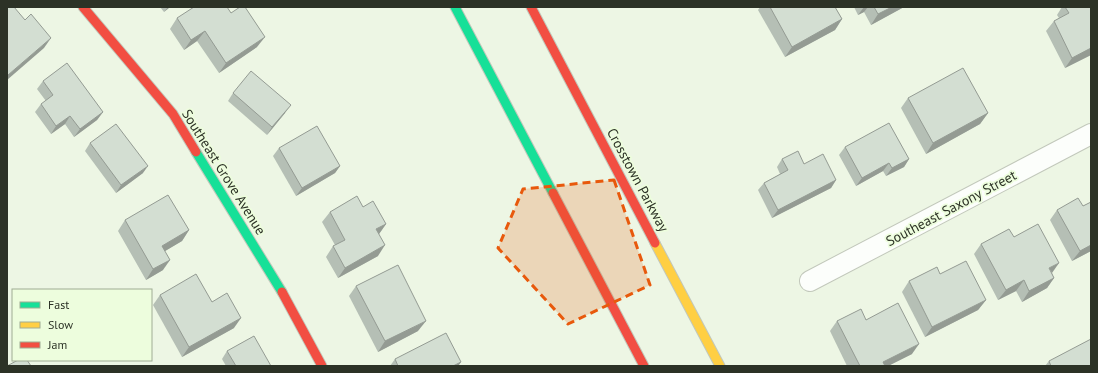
<svg xmlns="http://www.w3.org/2000/svg" width="1098" height="373" font-family="'PT Sans',sans-serif">
<style>
.lines{fill:none;stroke-linecap:round;stroke-linejoin:round}
.street-casing{stroke:#c2c8bb;stroke-width:22}
.fast-casing{stroke:#c2c8bb;stroke-width:11}
.slow-casing{stroke:#c2c8bb;stroke-width:11}
.jam-casing{stroke:#c2c8bb;stroke-width:11}
.street{stroke:#fcfefb;stroke-width:20}
.fast{stroke:#16e098;stroke-width:9}
.slow{stroke:#ffcf43;stroke-width:9}
.jam{stroke:#f24e42;stroke-width:9}
.wall{fill:#b5bfb5}
.shaded-wall{fill:#949b93}
.building{fill:#d3ded2;stroke:#949b93}
.marked{fill:#e8590c;fill-opacity:0.2;stroke:#e8590c;stroke-width:3;stroke-dasharray:8 5;stroke-linejoin:round}
.labels{text-anchor:middle;dominant-baseline:central;stroke-width:3.5;stroke-linejoin:round;paint-order:stroke}
.street-label{font-size:14px;fill:#2c3226;stroke:#edfddd}
</style>
<rect width="100%" height="100%" fill="#edf6e4"/>
<g class="lines">
<g class="street-casing">
<polyline id="street" points="810,281 1091,134"/>
</g>
<g class="fast-casing">
<g id="fast">
<polyline points="455,7 553,193"/>
<polyline points="196,152 282,292"/>
</g>
</g>
<g class="slow-casing">
<polyline id="slow" points="655,243 720,366"/>
</g>
<g class="jam-casing">
<g id="jam">
<polyline points="83,7 173,114 196,152"/>
<polyline points="531,7 655,243"/>
<polyline points="553,193 644,366"/>
<polyline points="282,292 322,366"/>
</g>
</g>
<use href="#street" class="street"/>
<use href="#fast" class="fast"/>
<use href="#slow" class="slow"/>
<use href="#jam" class="jam"/>
</g>
<g class="wall">
<polygon points="160,7 170,7 164,12"/>
<polygon points="760,7 835,7 842,19 835,30 785,57 758,10"/>
<polygon points="854,7 904,7 871,25 864,12 858,15"/>
<polygon points="1062,7 1091,7 1091,55 1065,68 1046,31 1054,21 1059,18 1057,15"/>
<polygon points="231,13 257,47 219,73 197,41 184,50 170,29 177,18"/>
<polygon points="43,81 103,112 97,120 74,137 65,124 51,134 35,112 41,104 46,101 37,89"/>
<polygon points="233,93 285,113 267,135 228,101"/>
<polygon points="908,98 988,113 980,124 926,154 901,108"/>
<polygon points="90,143 143,173 116,193 85,151"/>
<polygon points="845,147 909,159 904,167 886,176 883,171 856,186 839,155"/>
<polygon points="279,148 340,166 335,173 296,196 273,156"/>
<polygon points="782,159 804,164 836,180 831,188 772,218 758,190 764,183 780,174 777,167"/>
<polygon points="1091,202 1091,251 1072,261 1050,220 1057,210 1083,206"/>
<polygon points="363,207 386,224 379,234 378,256 338,278 326,257 333,246 335,245 322,222 330,212"/>
<polygon points="125,220 189,230 182,241 165,251 163,270 146,280 118,231"/>
<polygon points="1014,237 1052,273 1054,278 1047,288 1022,302 1016,291 998,300 974,254 981,244"/>
<polygon points="909,281 986,300 978,310 925,337 902,292"/>
<polygon points="356,286 418,331 378,352 349,296"/>
<polygon points="160,295 212,302 234,328 182,357 153,305"/>
<polygon points="866,320 912,354 888,366 847,366 830,331 837,321"/>
<polygon points="227,351 271,366 226,366 222,359"/>
<polygon points="395,359 461,362 458,366 390,366"/>
<polygon points="1049,361 1091,366 1045,366"/>
</g>
<g class="shaded-wall">
<polygon points="168,7 170,7 164,12"/>
<polygon points="864,7 868,7 864,12 858,15"/>
<polygon points="892,7 904,7 871,25 878,14"/>
<polygon points="842,19 835,30 785,57 792,47"/>
<polygon points="205,31 197,41 184,50 191,40"/>
<polygon points="265,37 257,47 219,73 226,63"/>
<polygon points="51,38 44,48 7,80 7,77 8,75"/>
<polygon points="1091,48 1091,55 1065,68 1072,58"/>
<polygon points="291,105 285,113 267,135 272,127"/>
<polygon points="103,112 97,120 74,137 80,129"/>
<polygon points="988,113 980,124 926,154 933,143"/>
<polygon points="70,116 65,124 51,134 56,126"/>
<polygon points="909,159 904,167 886,176 892,168"/>
<polygon points="889,163 883,171 856,186 862,178"/>
<polygon points="148,166 143,173 116,193 121,185"/>
<polygon points="340,166 335,173 296,196 302,188"/>
<polygon points="836,180 831,188 772,218 778,210"/>
<polygon points="386,224 379,234 376,229"/>
<polygon points="189,230 182,241 155,257 162,246"/>
<polygon points="385,245 378,256 338,278 345,268"/>
<polygon points="1091,245 1091,251 1072,261 1080,251"/>
<polygon points="170,260 163,270 146,280 153,269"/>
<polygon points="1059,263 1052,273 1049,268"/>
<polygon points="1054,278 1047,288 1022,302 1029,291"/>
<polygon points="1024,280 1016,291 998,300 1006,290"/>
<polygon points="986,300 978,310 925,337 932,327"/>
<polygon points="241,318 234,328 182,357 189,347"/>
<polygon points="426,321 418,331 378,352 385,341"/>
<polygon points="919,344 912,354 888,366 880,366 883,362"/>
<polygon points="461,362 458,366 453,366"/>
</g>
<g class="building">
<polygon points="7,7 14,7 25,20 31,14 51,38 8,75 7,74"/>
<polygon points="194,7 227,7 231,13 240,7 245,7 265,37 226,63 205,31 191,40 177,18"/>
<polygon points="770,7 835,7 842,19 792,47"/>
<polygon points="874,7 892,7 878,14"/>
<polygon points="1065,7 1091,7 1091,48 1072,58 1054,21 1069,13"/>
<polygon points="67,63 103,112 80,129 70,116 56,126 41,104 53,95 43,81"/>
<polygon points="963,68 988,113 933,143 908,98"/>
<polygon points="251,71 291,105 272,127 233,93"/>
<polygon points="889,123 909,159 892,168 889,163 862,178 845,147"/>
<polygon points="116,124 148,166 121,185 90,143"/>
<polygon points="317,126 340,166 302,188 279,148"/>
<polygon points="798,151 804,164 823,154 836,180 778,210 764,183 788,170 782,159"/>
<polygon points="168,195 189,230 162,246 170,260 153,269 125,220"/>
<polygon points="357,196 363,207 373,201 386,224 376,229 385,245 345,268 333,246 345,240 330,212"/>
<polygon points="1078,198 1083,206 1091,202 1091,245 1080,251 1057,210"/>
<polygon points="1038,224 1059,263 1049,268 1054,278 1029,291 1024,280 1006,290 981,244 1009,229 1014,237"/>
<polygon points="966,261 986,300 932,327 909,281 937,267 940,274"/>
<polygon points="398,265 426,321 385,341 356,286"/>
<polygon points="196,274 212,302 227,293 241,318 189,347 160,295"/>
<polygon points="898,303 919,344 883,362 885,366 860,366 837,321 861,309 866,320"/>
<polygon points="446,333 461,362 453,366 398,366 395,359"/>
<polygon points="254,336 271,366 236,366 227,351"/>
<polygon points="1091,339 1091,366 1051,366 1049,361"/>
<polygon points="18,360 27,360 31,366 7,366"/>
</g>
<path class="marked" d="M614 180 650 285 568 324 498 248 523 189Z"/>
<g class="labels">
<g class="street-label">
<text transform="translate(224 172) rotate(58)">Southeast Grove Avenue</text>
<text transform="translate(638 180) rotate(62)">Crosstown Parkway</text>
<text transform="translate(951 208) rotate(-28)">Southeast Saxony Street</text>
</g>
</g>
<rect width="1098" height="373" fill="none" stroke="#2c3226" stroke-width="16"/>
<rect x="12" y="289" width="140" height="72" fill="#edfddd" stroke="#a0ac94"/>
<rect x="20" y="302" width="20" height="6" fill="#16e098" stroke="#a0ac94"/>
<text x="48" y="309" font-size="12" fill="#2c3226">Fast</text>
<rect x="20" y="322" width="20" height="6" fill="#ffcf43" stroke="#a0ac94"/>
<text x="48" y="329" font-size="12" fill="#2c3226">Slow</text>
<rect x="20" y="342" width="20" height="6" fill="#f24e42" stroke="#a0ac94"/>
<text x="48" y="349" font-size="12" fill="#2c3226">Jam</text>
</svg>
